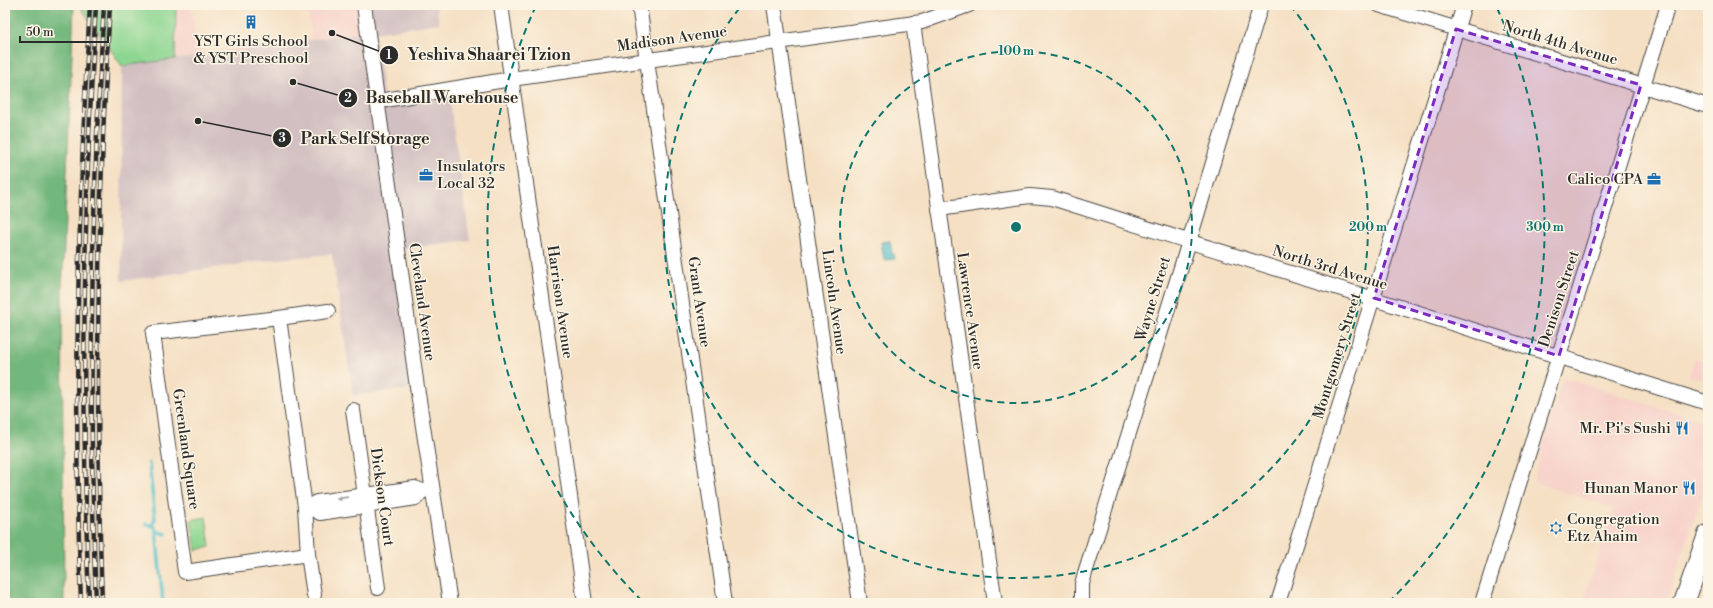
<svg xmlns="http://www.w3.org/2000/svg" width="1713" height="608" font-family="'Libre Bodoni',serif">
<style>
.built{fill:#f7d1c9}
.industrial{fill:#d2bfc1}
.green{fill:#8dd691;stroke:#5c805e}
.forest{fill:#72b77b;stroke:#4e7153}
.water{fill:#52bfc9;stroke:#3e757a}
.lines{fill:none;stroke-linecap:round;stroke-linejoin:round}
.stream{stroke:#52bfc9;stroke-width:3.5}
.minor-casing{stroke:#494642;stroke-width:16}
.secondary-casing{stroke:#494642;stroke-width:22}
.minor{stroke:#fff;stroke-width:14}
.secondary{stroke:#fff;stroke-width:20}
.rail-casing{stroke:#2b2b2b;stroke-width:4.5}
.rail{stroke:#fcf5e5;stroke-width:3;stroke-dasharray:9;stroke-linecap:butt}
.oneway{fill:#a0a0a0}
.marked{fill:#7b2cbf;fill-opacity:0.2;stroke:#7b2cbf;stroke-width:3;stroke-dasharray:8 5;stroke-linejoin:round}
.ring{fill:none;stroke:#0f766e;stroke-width:2;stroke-dasharray:7 5}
.labels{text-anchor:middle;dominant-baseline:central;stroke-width:3;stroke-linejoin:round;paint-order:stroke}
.street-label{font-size:15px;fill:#2b2b2b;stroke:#fcf5e5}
.poi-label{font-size:15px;fill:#2b2b2b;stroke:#fcf5e5;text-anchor:end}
.centre{fill:#0f766e;stroke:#fcf5e5;stroke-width:2}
.ring-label{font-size:12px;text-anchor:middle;font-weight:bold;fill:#0f766e;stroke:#fcf5e5;stroke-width:3;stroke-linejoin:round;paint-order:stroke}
.leader{fill:none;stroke:#2b2b2b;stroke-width:1.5}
.callout-dot{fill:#2b2b2b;stroke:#fcf5e5;stroke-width:1.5}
.mark-label{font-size:12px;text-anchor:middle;font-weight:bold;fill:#fff}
.callout-label{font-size:16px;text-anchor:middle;font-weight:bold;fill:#2b2b2b;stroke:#fcf5e5;stroke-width:3;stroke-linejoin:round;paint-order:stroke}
</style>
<rect width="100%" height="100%" fill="#fcf5e5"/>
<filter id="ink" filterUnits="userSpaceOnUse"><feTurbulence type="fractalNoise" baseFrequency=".025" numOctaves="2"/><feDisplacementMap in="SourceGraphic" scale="8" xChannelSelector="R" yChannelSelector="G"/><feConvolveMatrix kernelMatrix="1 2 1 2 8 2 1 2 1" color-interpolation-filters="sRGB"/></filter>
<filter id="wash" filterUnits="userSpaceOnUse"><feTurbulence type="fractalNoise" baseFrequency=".012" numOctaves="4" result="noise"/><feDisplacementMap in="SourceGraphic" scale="16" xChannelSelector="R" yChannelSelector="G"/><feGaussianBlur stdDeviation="0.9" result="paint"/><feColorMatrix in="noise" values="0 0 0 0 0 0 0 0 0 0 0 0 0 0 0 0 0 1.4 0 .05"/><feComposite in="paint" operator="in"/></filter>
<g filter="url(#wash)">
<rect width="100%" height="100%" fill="#f5e0c4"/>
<g class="built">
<polygon points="176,5 191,5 198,54 312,38 307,5 364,5 368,30 233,52 175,59"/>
<polygon points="1695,358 1708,362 1708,381 1689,376"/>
<polygon points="1563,377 1708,423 1708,478 1666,603 1583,603 1614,508 1533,482"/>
</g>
<polygon class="industrial" points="364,5 436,5 439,23 375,33 384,98 448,90 470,240 402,249 417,388 353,396 332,254 278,259 121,281 122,66 233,52 368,31"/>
<g class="green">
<polygon points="79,5 176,5 175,59 122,66"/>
<polygon points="206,517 210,547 196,550 191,520"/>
</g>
<polygon class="forest" points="5,5 74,5 62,292 64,603 5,603"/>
<polygon class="water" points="890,241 892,254 894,254 895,259 884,260 881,242"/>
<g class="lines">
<g class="stream">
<polyline points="149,463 155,519 152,526"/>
<polyline points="146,524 154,526 156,529 163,603"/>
<polyline points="156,531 166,534"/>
</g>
</g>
</g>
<g filter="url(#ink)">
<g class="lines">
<g class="minor-casing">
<g id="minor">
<polyline points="364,5 417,387 450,603"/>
<polyline points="501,5 585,603"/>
<polyline points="639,5 725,603"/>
<polyline points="774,5 860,603"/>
<polyline points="1379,5 1708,106"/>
<polyline points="913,23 995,603"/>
<polyline points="379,101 511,79 922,22 969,5"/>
<path d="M939 209 1030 196 1052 198C1270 268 1489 334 1708 403"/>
<polyline points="279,318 153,333 185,572 308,554"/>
<polyline points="353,410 378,588"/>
<polyline points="422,491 416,498 320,513 314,509 317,502 415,488 422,491 432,490"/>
<polyline points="314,595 308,554 305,507 279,318 328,311"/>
<polyline points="1082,603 1082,584 1085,573 1184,258 1261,5"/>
<polyline points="1278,603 1464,5"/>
<polyline points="1482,603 1668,5"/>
</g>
</g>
<g class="secondary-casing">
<polyline id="secondary" points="1684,603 1708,535"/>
</g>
<use href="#minor" class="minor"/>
<use href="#secondary" class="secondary"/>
<g class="rail-casing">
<g id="rail">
<path d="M81 603C73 404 78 204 90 5"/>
<path d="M89 603C81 404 83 204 96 5"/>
<path d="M96 603C88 404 91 204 104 5"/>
<path d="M102 603C95 404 97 204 110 5"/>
</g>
</g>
<use href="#rail" class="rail"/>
</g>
<defs><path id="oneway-solid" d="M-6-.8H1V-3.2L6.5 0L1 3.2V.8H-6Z"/></defs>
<use class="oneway" href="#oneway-solid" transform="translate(342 498) rotate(172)"/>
</g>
<path class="marked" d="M1456 29 1641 85 1559 356 1374 298Z"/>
<g class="ring">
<circle cx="1016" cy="227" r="176"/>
<path d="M1290 5A352 352 0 1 1 742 5"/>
<path d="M642 601A529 529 0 0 1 535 8M1497 8A529 529 0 0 1 1390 601"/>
</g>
<defs>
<g id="building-bare" transform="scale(1.08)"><path d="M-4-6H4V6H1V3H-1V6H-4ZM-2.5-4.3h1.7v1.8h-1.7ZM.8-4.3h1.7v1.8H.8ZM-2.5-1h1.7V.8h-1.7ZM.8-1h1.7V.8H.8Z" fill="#1f6fb2" stroke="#fcf5e5" stroke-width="2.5" paint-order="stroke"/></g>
<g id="office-bare" transform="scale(1.08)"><path d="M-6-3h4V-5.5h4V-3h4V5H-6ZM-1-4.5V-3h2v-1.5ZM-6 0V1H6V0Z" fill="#1f6fb2" stroke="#fcf5e5" stroke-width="2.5" paint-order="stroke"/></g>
<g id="restaurant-bare" transform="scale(1.08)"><path d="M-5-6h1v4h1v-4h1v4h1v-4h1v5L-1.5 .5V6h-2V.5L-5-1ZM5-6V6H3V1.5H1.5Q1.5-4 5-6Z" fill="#1f6fb2" stroke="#fcf5e5" stroke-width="2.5" paint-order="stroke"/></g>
<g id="synagogue-bare" transform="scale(1.08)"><path d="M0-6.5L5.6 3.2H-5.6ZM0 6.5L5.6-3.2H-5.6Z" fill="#1f6fb2" stroke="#fcf5e5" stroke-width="2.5" paint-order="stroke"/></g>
</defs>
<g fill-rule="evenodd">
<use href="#building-bare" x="251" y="22"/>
<use href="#office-bare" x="426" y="175"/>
<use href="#office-bare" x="1654" y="179"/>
<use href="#restaurant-bare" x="1682" y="428"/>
<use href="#restaurant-bare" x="1689" y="488"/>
<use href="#synagogue-bare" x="1556" y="528"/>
</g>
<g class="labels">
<g class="street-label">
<text transform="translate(672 39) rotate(-8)">Madison Avenue</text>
<text transform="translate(1560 43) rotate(17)">North 4th Avenue</text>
<text transform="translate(1330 268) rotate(17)">North 3rd Avenue</text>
<text transform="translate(1153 299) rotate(-73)">Wayne Street</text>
<text transform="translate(1559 299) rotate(-72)">Denison Street</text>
<text transform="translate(422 302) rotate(82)">Cleveland Avenue</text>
<text transform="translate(560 302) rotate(82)">Harrison Avenue</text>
<text transform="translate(699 302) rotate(82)">Grant Avenue</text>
<text transform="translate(834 302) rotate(82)">Lincoln Avenue</text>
<text transform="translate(970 311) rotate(82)">Lawrence Avenue</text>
<text transform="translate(1337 356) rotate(-73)">Montgomery Street</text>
<text transform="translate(186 449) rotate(82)">Greenland Square</text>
<text transform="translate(382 497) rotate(82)">Dickson Court</text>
</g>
<g class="poi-label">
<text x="251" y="41" text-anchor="middle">YST Girls School<tspan x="251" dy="17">&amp; YST Preschool</tspan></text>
<text x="437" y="166" text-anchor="start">Insulators<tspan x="437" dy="17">Local 32</tspan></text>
<text x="1643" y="179">Calico CPA</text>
<text x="1671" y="428">Mr. Pi's Sushi</text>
<text x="1678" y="488">Hunan Manor</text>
<text x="1567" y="519" text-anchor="start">Congregation<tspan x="1567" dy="17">Etz Ahaim</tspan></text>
</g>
</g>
<circle cx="1016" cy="227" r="6" class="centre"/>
<g class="ring-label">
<text x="1016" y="55">100 m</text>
<text x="1368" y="231">200 m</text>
<text x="1545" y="231">300 m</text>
</g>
<path class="leader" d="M332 33L389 55M293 82L348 98M198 121L282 138"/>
<g class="callout-dot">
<circle cx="332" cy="33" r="4"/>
<circle cx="293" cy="82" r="4"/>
<circle cx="198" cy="121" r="4"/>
<circle cx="389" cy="55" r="10"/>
<circle cx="348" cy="98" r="10"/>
<circle cx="282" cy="138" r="10"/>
</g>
<g class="mark-label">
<text x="389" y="59">1</text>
<text x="348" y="102">2</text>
<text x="282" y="142">3</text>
</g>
<g class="callout-label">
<text x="489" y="60">Yeshiva Shaarei Tzion</text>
<text x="442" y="103">Baseball Warehouse</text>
<text x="365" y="144">Park Self Storage</text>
</g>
<rect width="1713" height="608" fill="none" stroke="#fcf5e5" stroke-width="20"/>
<path d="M20 36v6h88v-6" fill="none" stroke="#2b2b2b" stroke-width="2"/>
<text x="26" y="36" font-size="12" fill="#2b2b2b" stroke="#fcf5e5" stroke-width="3" paint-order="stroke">50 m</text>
</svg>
